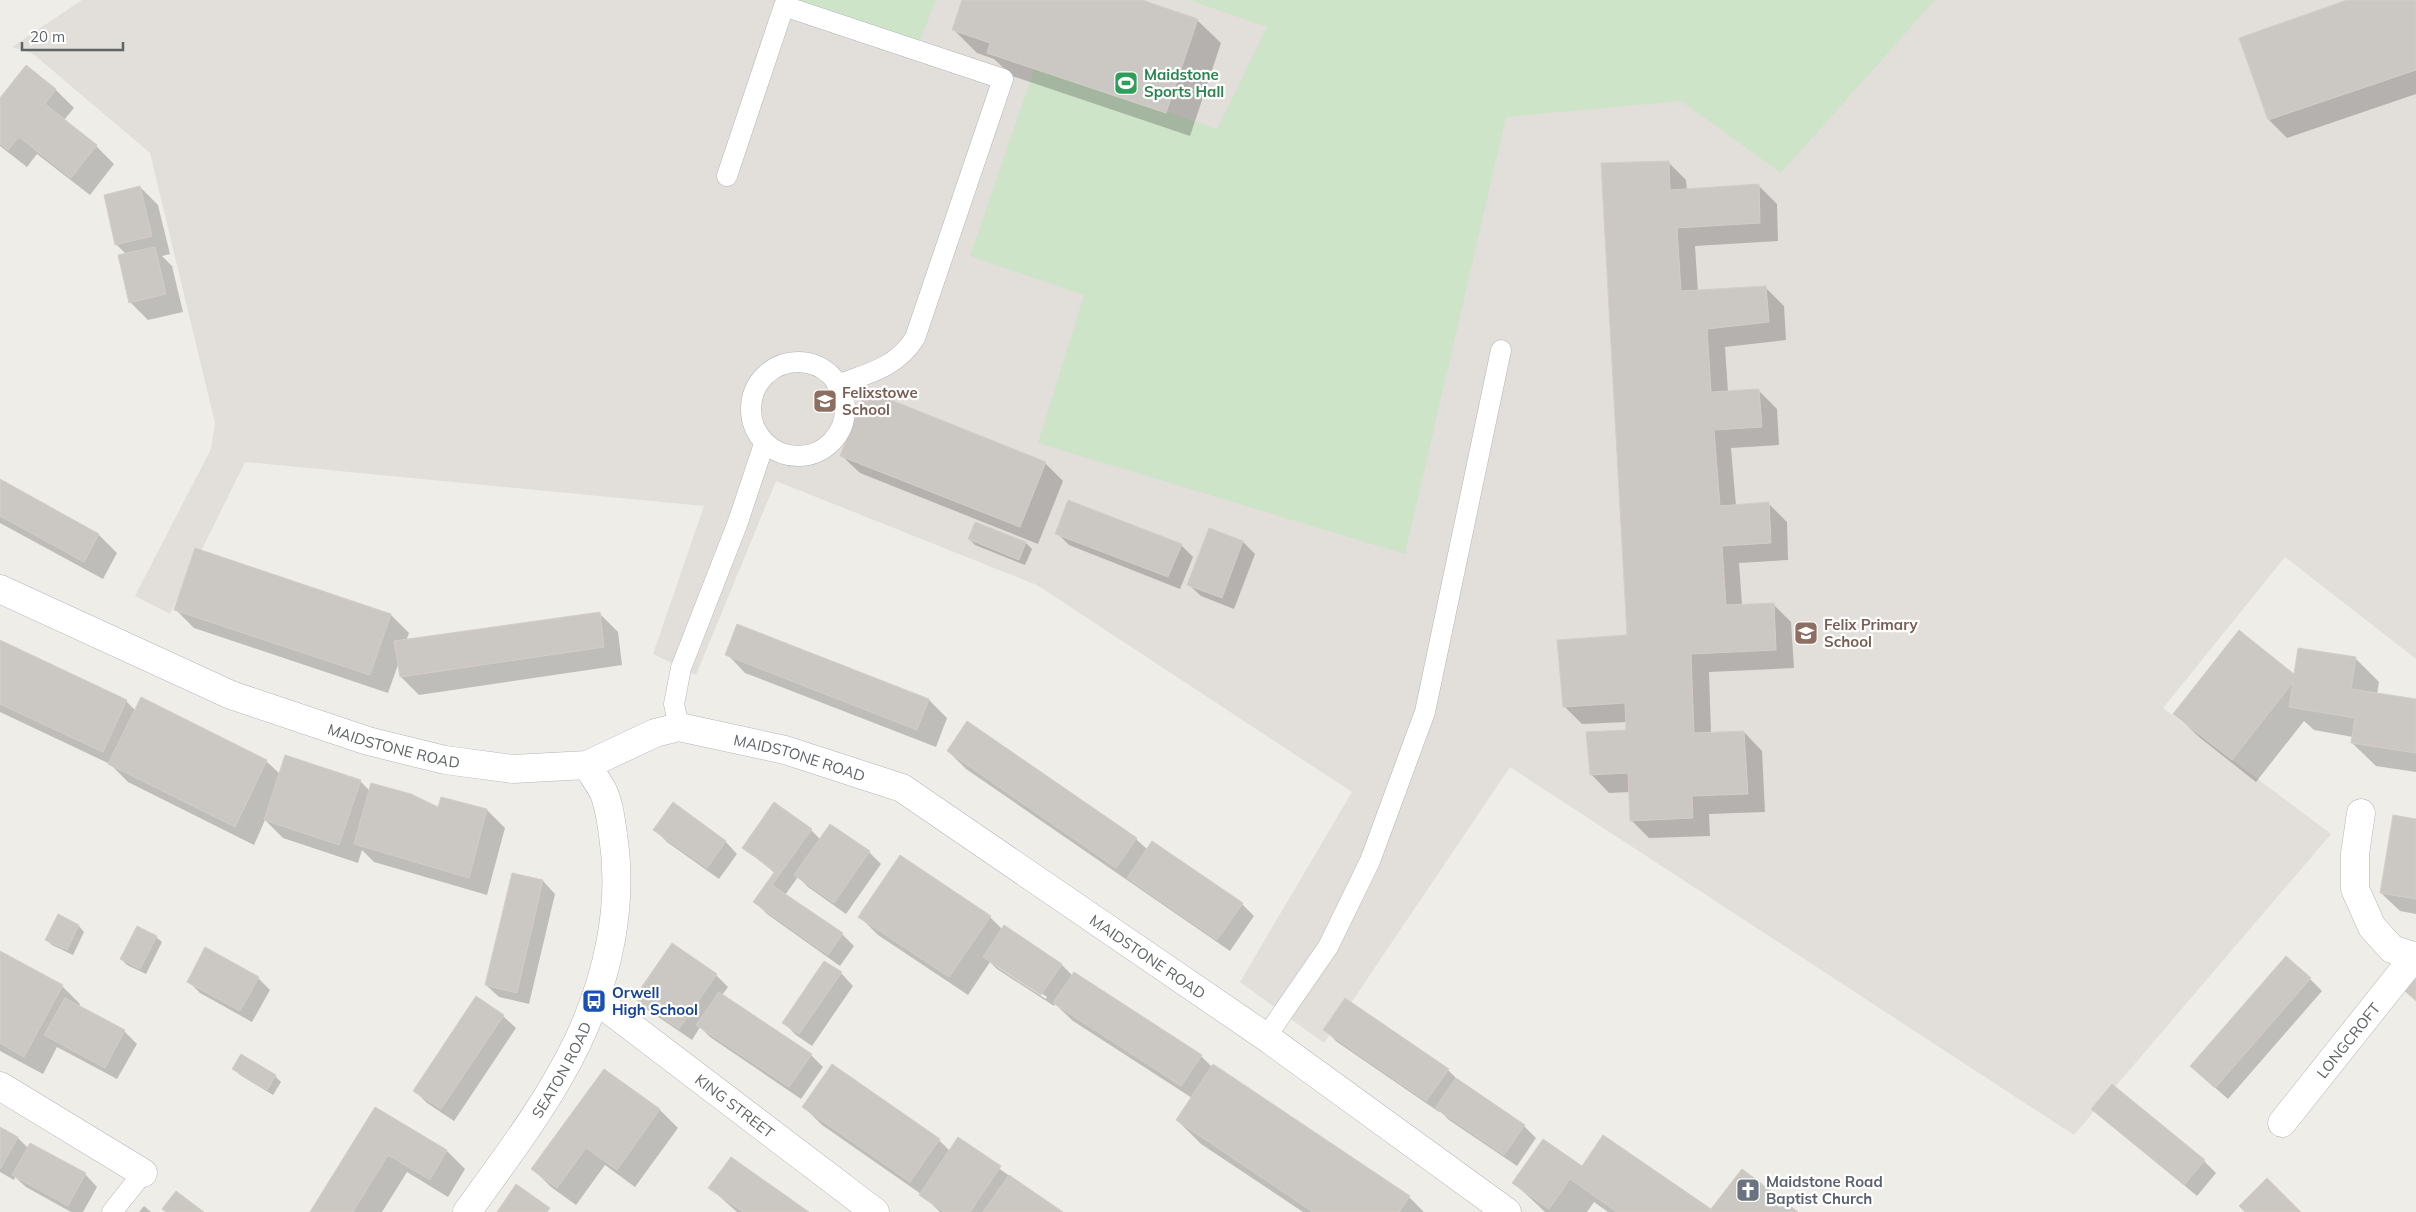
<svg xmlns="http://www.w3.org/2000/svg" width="2416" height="1212" font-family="Mulish,sans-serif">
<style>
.education{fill:#e2deda}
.green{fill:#cde4c8}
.shadow{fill:#0003;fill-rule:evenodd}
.building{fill:#cbc8c4;stroke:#d4cdc7}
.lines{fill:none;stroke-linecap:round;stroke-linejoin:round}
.lane-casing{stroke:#b3b6b8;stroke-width:21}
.street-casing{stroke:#b3b6b8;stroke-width:29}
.secondary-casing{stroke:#b2b6b9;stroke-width:29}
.lane{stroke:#fff;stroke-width:20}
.street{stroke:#fff;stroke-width:28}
.secondary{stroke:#fff;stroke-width:28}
.labels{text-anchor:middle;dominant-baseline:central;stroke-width:4.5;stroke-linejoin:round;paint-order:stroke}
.leisure-label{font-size:15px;font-weight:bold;fill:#27864d;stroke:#fff;text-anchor:start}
.education-label{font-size:15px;font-weight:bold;fill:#785e54;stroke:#fff;text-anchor:start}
.street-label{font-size:15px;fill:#5f6466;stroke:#fff}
.transit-label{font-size:15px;font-weight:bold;fill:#164399;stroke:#fff;text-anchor:start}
.worship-label{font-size:15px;font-weight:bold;fill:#5b616d;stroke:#fff;text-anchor:start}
</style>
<rect width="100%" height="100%" fill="#efede8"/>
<polygon class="education" points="82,0 2416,0 2416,659 2285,557 2163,708 2331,834 2074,1135 1510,767 1324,1043 1240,982 1352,792 1037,585 776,481 696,675 653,654 704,506 245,462 170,614 135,596 211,449 215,423 150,153 32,53 12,47"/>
<g class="green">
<polygon points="791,0 936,0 919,42"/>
<polygon points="1189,0 1935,0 1781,173 1681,101 1506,117 1405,554 1038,443 1084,295 970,256 1035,67 1217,129 1267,27"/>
</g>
<g class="shadow">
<polygon points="964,0 1138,0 1197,20 1221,43 1190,136 1012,76 994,59 977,53 954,30"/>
<polygon points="2351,0 2416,0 2416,94 2287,138 2269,120 2241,38"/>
<polygon points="26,67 56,90 74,108 64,120 96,146 114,164 90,195 37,154 27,167 0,146 0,100"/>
<polygon points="1668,162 1686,180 1687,190 1759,186 1777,204 1778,241 1695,246 1698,292 1765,287 1784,306 1786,340 1725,347 1728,392 1759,391 1777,409 1779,445 1731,448 1736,506 1769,504 1787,522 1788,560 1739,563 1742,605 1773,604 1791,622 1794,668 1709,672 1711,734 1744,732 1762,751 1765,812 1709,814 1710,836 1649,838 1631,820 1630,792 1609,793 1591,774 1628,731 1627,722 1582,724 1564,706 1629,637"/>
<polygon points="140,187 158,205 170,254 162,256 172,266 183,312 148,320 130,302 127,255 116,244"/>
<polygon points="841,455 1045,463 1063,481 1038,544 860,473"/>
<polygon points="0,480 99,535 117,553 103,579 0,523"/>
<polygon points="976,523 1026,543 1032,549 1025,565 975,545 969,539"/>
<polygon points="1209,530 1243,542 1255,554 1234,609 1201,596 1188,584"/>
<polygon points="1057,533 1181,545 1193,557 1180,589 1069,545"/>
<polygon points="196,550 391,615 409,633 406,641 599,613 618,632 622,665 419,695 401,677 399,662 388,693 194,628 176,610"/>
<polygon points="738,625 929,700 947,718 936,747 745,673 727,654"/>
<polygon points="0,641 126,701 136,711 266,761 280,774 360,781 370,791 439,809 487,810 505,828 487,895 374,862 362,850 358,863 283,838 265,820 254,845 128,782 110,764 0,712"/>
<polygon points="2356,659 2379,682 2377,695 2416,700 2416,772 2376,766 2352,743 2353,737 2314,730 2304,721 2256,782 2199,737 2175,714"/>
<polygon points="948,751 1136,839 1148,850 1242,904 1254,916 1230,951 966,769"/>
<polygon points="2416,820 2416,914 2400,911 2381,893"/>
<polygon points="655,830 725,841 737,854 719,879 667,842"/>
<polygon points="811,830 821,840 869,852 881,864 846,914 808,887 798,877 785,895 842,934 854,946 840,966 767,914 755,902 775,873 744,848"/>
<polygon points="513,874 543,881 555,894 529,1004 499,997 486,985"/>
<path d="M860 917H990L1002 929 1062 965 1073 976 1201 1056 1212 1067 1409 1197 1424 1212H1303L1201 1144 1177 1120 1192 1098 1073 1021 1055 1004 1054 1006 997 969 990 962 968 995 878 935ZM997 964 1047 997 1046 999 997 967Z"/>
<polygon points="79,926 84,932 73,955 52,945 46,940"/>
<polygon points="156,937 162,942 146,974 127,965 121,959"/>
<polygon points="0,953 62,986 80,1004 79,1007 124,1031 137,1044 117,1079 57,1047 43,1074 0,1051"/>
<polygon points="841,973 853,986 812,1046 796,1035 783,1022"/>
<polygon points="716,975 728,987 722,995 811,1055 823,1067 801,1099 710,1037 700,1027 692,1040 648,1010 636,998"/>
<polygon points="258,978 270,990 252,1022 200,993 188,981"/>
<polygon points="2310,979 2322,991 2228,1099 2204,1078"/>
<polygon points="503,1016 516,1028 454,1121 427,1103 415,1091"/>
<polygon points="1325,1030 1448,1070 1459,1081 1524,1126 1536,1138 1517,1166 1449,1120 1440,1111 1439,1112 1337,1042"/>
<polygon points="832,1066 939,1140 950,1151 958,1139 1060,1212 940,1212 921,1194 822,1125 804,1107"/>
<polygon points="234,1069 275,1076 281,1082 273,1095 240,1075"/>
<polygon points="604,1071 660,1110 678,1128 635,1187 605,1165 576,1205 551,1187 533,1169"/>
<polygon points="375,1109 447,1151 465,1169 448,1197 407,1172 382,1212 312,1212"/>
<polygon points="2093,1109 2204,1161 2216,1173 2197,1196"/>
<polygon points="0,1128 18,1138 28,1148 85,1174 97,1187 83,1212 71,1212 26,1187 15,1177 14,1180 0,1172"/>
<polygon points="1582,1168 1712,1211 1796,1212 1608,1212 1594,1202 1587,1212 1545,1212 1514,1183"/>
<polygon points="710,1188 807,1212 737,1212"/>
<polygon points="144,1206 151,1212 139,1212"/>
</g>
<g class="building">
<polygon points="962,0 1142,0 1198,19 1166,113 987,53 990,43 952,30"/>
<polygon points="2347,0 2416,0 2416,70 2268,120 2239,38"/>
<polygon points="26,65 56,89 45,104 97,145 71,178 19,137 8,150 0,144 0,98"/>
<polygon points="1669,161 1670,190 1759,184 1760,223 1677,228 1681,291 1766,286 1769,322 1707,329 1711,392 1759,389 1762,427 1714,430 1720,506 1769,502 1771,543 1722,546 1726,605 1774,603 1776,650 1691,654 1694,733 1744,731 1748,794 1692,796 1693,818 1630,821 1628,773 1590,775 1586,732 1626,730 1625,703 1563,707 1557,640 1627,635 1601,163"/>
<polygon points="140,186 152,236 115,245 104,195"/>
<polygon points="155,247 166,294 129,303 118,255"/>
<polygon points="866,390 1046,462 1020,527 840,456"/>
<polygon points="0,479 99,534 84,562 0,516"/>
<polygon points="1068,500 1182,544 1168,577 1055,534"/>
<polygon points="975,522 1026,542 1019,560 968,539"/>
<polygon points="1209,528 1243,541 1222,598 1187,585"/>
<polygon points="195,548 391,614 370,675 174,610"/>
<polygon points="600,612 604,647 400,677 394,641"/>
<polygon points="737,624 929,699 917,730 725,655"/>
<polygon points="2239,630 2294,674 2298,648 2356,657 2351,689 2416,699 2416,753 2351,743 2355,718 2289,707 2293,682 2232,760 2173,714"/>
<polygon points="0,640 127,700 103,752 0,704"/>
<polygon points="141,697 267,760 235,827 108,764"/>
<polygon points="967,721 1137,838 1116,868 947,751"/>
<polygon points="285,755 361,780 339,845 264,820"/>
<polygon points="371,783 411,794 438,807 441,797 487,809 469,878 354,844"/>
<polygon points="673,802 726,841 707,868 653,830"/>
<polygon points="774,802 812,829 772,885 843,933 828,955 753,902 775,871 742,848"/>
<polygon points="2393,815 2416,819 2416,899 2380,893"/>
<polygon points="830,824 870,851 834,903 794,875"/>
<polygon points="1152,841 1243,903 1217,940 1127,878"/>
<polygon points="900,855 991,916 949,977 858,917"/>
<polygon points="512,873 543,880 517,993 485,985"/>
<polygon points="58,914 79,925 67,950 45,940"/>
<polygon points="1004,925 1062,964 1041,995 983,957"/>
<polygon points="137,926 157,936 140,969 120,959"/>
<polygon points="672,943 717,974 679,1029 634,998"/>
<polygon points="205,947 259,977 240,1011 187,982"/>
<polygon points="0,951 63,985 24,1057 0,1043"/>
<polygon points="2286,956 2311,978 2215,1088 2190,1066"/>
<polygon points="824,961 842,972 799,1034 782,1023"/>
<polygon points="1074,972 1202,1055 1181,1086 1053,1003"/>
<polygon points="2415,979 2416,980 2416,1001 2405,991"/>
<polygon points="719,992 812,1054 789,1087 696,1025"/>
<polygon points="476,996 504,1015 441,1109 413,1091"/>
<polygon points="65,998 125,1030 105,1068 44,1035"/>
<polygon points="1345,998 1449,1069 1426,1101 1323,1030"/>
<polygon points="241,1054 276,1075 267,1090 232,1069"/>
<polygon points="832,1064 940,1139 910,1182 802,1107"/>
<polygon points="1213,1064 1410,1196 1399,1212 1313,1212 1176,1120"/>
<polygon points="604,1069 660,1109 617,1170 586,1148 557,1188 531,1169"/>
<polygon points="1456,1078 1525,1125 1504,1155 1435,1108"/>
<polygon points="2112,1084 2205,1160 2184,1185 2091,1109"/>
<polygon points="375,1107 447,1150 430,1180 388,1155 353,1212 310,1212"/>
<polygon points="0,1127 18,1137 1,1168 0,1168"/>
<polygon points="1603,1135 1711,1209 1742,1169 1798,1212 1617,1212 1570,1179 1549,1209 1512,1183 1543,1139 1582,1166"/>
<polygon points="958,1137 1001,1166 970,1212 944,1212 919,1195"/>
<polygon points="30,1143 86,1173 68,1206 12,1175"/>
<polygon points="731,1157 809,1212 743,1212 708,1188"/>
<polygon points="1742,1169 1798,1212 1709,1212"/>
<polygon points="1009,1175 1063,1212 983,1212"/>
<polygon points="2267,1178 2301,1212 2245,1212 2239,1206"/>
<polygon points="516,1184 550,1208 547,1212 497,1212"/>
<polygon points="176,1191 204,1212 166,1212 162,1209"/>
</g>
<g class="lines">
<g class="lane-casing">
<g id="lane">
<path d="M727 176 784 6 1003 79 915 338C896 368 869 373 837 385"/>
<circle cx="798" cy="409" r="47"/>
<polyline points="679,727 674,704 681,668 738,522 764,444"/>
<polyline points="1266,1037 1328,947 1370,861 1425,712 1501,350"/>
<polyline points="112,1212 143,1173"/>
</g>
</g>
<g class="street-casing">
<g id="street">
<polyline points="2361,813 2355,854 2355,889 2372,927 2392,949 2416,957"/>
<path id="s1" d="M595 999 875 1212"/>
<polyline points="0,1086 143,1173"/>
<path id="s2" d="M2282 1123 2414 957"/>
</g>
</g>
<g class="secondary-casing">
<g id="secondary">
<path id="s3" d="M0 589 231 695 368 741 445 760 513 769 587 765 655 733 679 727 785 750 902 788 1266 1037 1507 1212"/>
<path id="s4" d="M467 1212C506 1158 549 1102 578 1041 608 977 624 905 613 835 611 820 609 804 603 791 598 782 592 774 587 765"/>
</g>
</g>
<use href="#lane" class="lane"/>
<use href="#street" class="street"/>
<use href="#secondary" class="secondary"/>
</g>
<defs>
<g id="stadium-square" transform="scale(1.25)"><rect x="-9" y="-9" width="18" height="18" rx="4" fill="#2e9e5b" stroke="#fff"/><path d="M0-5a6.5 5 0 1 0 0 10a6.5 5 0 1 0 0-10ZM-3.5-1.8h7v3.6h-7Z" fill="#fff"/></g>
<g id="school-square" transform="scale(1.25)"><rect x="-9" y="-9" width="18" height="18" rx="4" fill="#8d6e63" stroke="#fff"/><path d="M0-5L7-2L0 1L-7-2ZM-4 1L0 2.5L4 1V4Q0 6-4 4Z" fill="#fff"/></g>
<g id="bus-square" transform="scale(1.25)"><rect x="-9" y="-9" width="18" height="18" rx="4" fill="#1a4fb4" stroke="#fff"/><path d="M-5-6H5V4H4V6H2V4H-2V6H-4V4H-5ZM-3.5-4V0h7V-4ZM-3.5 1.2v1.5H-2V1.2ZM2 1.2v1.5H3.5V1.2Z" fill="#fff"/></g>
<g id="church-square" transform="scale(1.25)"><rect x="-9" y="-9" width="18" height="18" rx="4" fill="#6b7280" stroke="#fff"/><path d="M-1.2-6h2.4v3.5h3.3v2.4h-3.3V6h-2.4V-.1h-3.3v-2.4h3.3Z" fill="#fff"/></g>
</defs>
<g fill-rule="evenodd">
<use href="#stadium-square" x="1126" y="83"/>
<use href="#school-square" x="825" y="401"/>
<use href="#school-square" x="1806" y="633"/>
<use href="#bus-square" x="594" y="1001"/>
<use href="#church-square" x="1748" y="1190"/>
</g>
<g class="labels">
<g class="leisure-label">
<text x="1144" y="74">Maidstone<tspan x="1144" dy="17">Sports Hall</tspan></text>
</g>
<g class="education-label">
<text x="842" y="392">Felixstowe<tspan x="842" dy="17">School</tspan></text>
<text x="1824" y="624">Felix Primary<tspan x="1824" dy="17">School</tspan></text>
</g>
<g class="street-label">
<text stroke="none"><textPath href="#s3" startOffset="425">MAIDSTONE ROAD</textPath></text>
<text stroke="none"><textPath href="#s3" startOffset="845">MAIDSTONE ROAD</textPath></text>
<text stroke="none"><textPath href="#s3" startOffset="1250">MAIDSTONE ROAD</textPath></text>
<text stroke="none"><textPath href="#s2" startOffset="106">LONGCROFT</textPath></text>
<text stroke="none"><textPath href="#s4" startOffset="171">SEATON ROAD</textPath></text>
<text stroke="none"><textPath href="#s1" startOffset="176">KING STREET</textPath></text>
</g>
<g class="transit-label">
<text x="612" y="992">Orwell<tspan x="612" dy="17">High School</tspan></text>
</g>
<g class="worship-label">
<text x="1766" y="1181">Maidstone Road<tspan x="1766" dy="17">Baptist Church</tspan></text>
</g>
</g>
<path d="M22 42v8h101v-8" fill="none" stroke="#5f6466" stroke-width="2.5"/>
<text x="30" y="42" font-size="15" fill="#5f6466" stroke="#ffffff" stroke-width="4" paint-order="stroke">20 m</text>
</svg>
